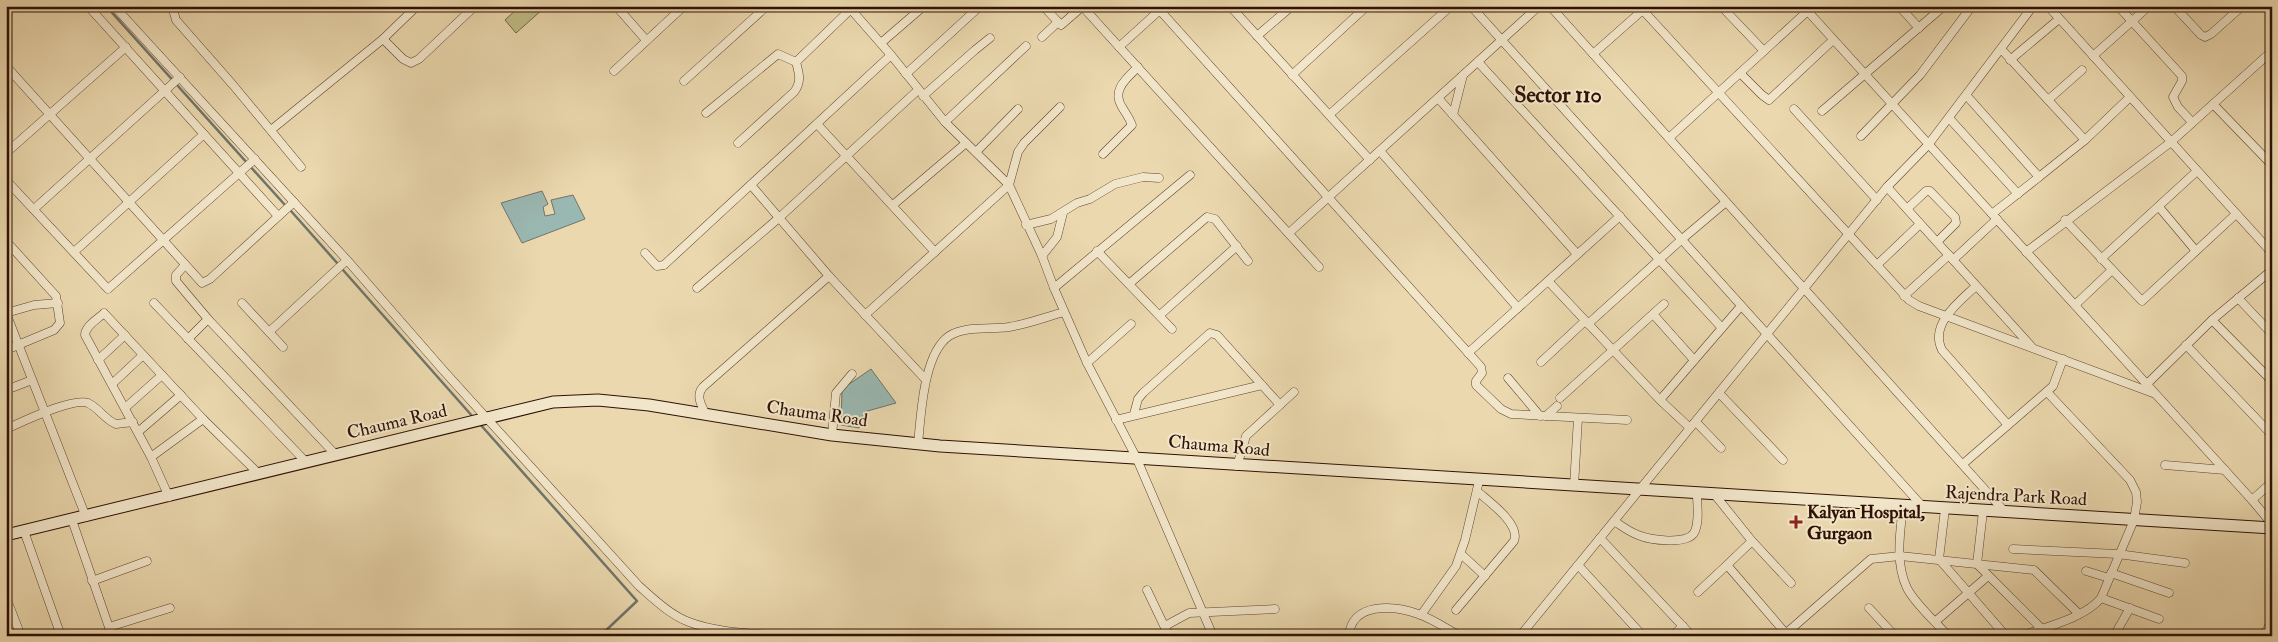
<svg xmlns="http://www.w3.org/2000/svg" width="2278" height="642" font-family="'IM FELL Double Pica',serif">
<style>
.green{fill:#bfbc85;stroke:#764}
.water{fill:#9ab8b2;stroke:#6f756c}
.lines{fill:none;stroke-linecap:round;stroke-linejoin:round}
.stream{stroke:#6f756c;stroke-width:2.5}
.street-casing{stroke:#5e422e;stroke-width:9}
.secondary-casing{stroke:#2f1004;stroke-width:13}
.street{stroke:#f2e6ca;stroke-width:8}
.secondary{stroke:#f2e6ca;stroke-width:11}
.poi-dot{fill:#8f2418;stroke:#f2e6ca;stroke-width:2}
.labels{text-anchor:middle;dominant-baseline:central;stroke-width:4;stroke-linejoin:round;paint-order:stroke}
.street-label{font-size:18px;fill:#2f1004;stroke:#f2e6ca}
.poi-label{font-size:18px;font-weight:bold;fill:#2f1004;stroke:#f2e6ca;text-anchor:start}
.district-label{font-size:22px;font-weight:bold;fill:#2f1004;stroke:#f2e6ca}
</style>
<rect width="100%" height="100%" fill="#ebd8ae"/>
<filter id="stains"><feTurbulence type="fractalNoise" baseFrequency=".004" numOctaves="4"/><feColorMatrix values="0 0 0 0 .2 0 0 0 0 .09 0 0 0 0 .02 0 0 0 .5 -.17"/></filter>
<radialGradient id="worn" r=".72"><stop offset=".6" stop-color="#630" stop-opacity="0"/><stop offset="1" stop-color="#630" stop-opacity=".3"/></radialGradient>
<polygon class="green" points="520,6 541,6 543,9 516,33 505,20"/>
<g class="water">
<polygon points="542,191 548,204 543,207 545,216 555,214 551,200 573,195 585,219 522,243 501,203"/>
<polygon points="871,369 896,403 864,412 859,428 841,425 842,389"/>
</g>
<g class="lines">
<g class="stream">
<polyline points="106,6 285,205"/>
<polyline points="291,211 338,264"/>
<polyline points="343,270 473,417"/>
<polyline points="479,423 637,601 600,636"/>
</g>
<g class="street-casing">
<g id="street">
<polyline points="88,6 278,216"/>
<path d="M114 6 347 260 443 370 639 586C654 599 670 615 689 622 718 633 751 633 781 636"/>
<polyline points="172,6 176,20 233,85 301,167"/>
<polyline points="616,6 646,40"/>
<polyline points="848,6 891,55 945,122 1009,185 1042,256 1054,288 1087,363 1136,457 1213,636"/>
<polyline points="1043,6 1061,25 1083,6"/>
<polyline points="1082,6 1319,267"/>
<polyline points="1156,6 1481,367 1482,373 1476,381 1476,385 1501,409 1511,414 1627,420"/>
<polyline points="1230,6 1370,160"/>
<polyline points="1471,6 1923,507"/>
<polyline points="1550,6 2005,512"/>
<polyline points="1639,6 1909,300 1919,306 2153,393"/>
<polyline points="1721,6 1764,51"/>
<polyline points="1803,6 2252,500 2272,524"/>
<polyline points="1899,6 1919,28"/>
<polyline points="2048,6 2272,253"/>
<polyline points="2118,6 2182,76 2182,81 2173,97 2178,107 2192,122"/>
<polyline points="2174,6 2201,35 2205,37 2211,34 2239,9"/>
<polyline points="1257,36 1292,6"/>
<polyline points="1042,37 1058,22"/>
<polyline points="383,39 403,59 411,63 419,59 475,6"/>
<polyline points="881,43 924,6"/>
<polyline points="1119,47 1162,8"/>
<polyline points="2002,50 2085,140 2130,97"/>
<polyline points="1593,54 1645,8"/>
<polyline points="2093,56 2149,6"/>
<polyline points="2010,60 2059,19"/>
<polyline points="1478,62 1722,328"/>
<polyline points="6,66 202,283 210,279 294,202"/>
<polyline points="614,71 684,6"/>
<polyline points="1740,73 1762,95 1769,100 1833,40"/>
<polyline points="906,74 978,8"/>
<polyline points="1292,75 1367,6"/>
<polyline points="684,81 767,6"/>
<polyline points="923,96 975,50 990,38"/>
<polyline points="1967,96 2039,177 1992,214"/>
<polyline points="1438,98 1577,254"/>
<polyline points="2048,100 2082,70"/>
<polyline points="2213,104 2272,165"/>
<polyline points="1794,109 1877,200"/>
<polyline points="1822,111 1944,6"/>
<polyline points="706,113 778,54 796,62"/>
<polyline points="1329,115 1451,6"/>
<polyline points="1453,115 1463,75"/>
<polyline points="1949,118 2018,194"/>
<polyline points="945,122 1026,46"/>
<polyline points="817,124 935,252"/>
<polyline points="271,130 383,39 417,6"/>
<polyline points="1861,136 1920,75 1972,6"/>
<polyline points="1669,138 1813,6"/>
<path d="M738 143 794 92C802 82 799 73 796 62L854 6"/>
<polyline points="1380,151 1518,308"/>
<polyline points="976,152 1018,109"/>
<polyline points="6,153 126,47"/>
<path d="M1103 154 1132 125C1129 117 1126 114 1122 107 1111 90 1127 78 1138 67"/>
<polyline points="2039,177 2085,140"/>
<polyline points="6,180 108,289 255,159"/>
<polyline points="751,185 829,276 926,380"/>
<polyline points="1887,187 2031,346"/>
<polyline points="893,205 966,143"/>
<polyline points="2159,207 2196,251"/>
<polyline points="34,209 180,77"/>
<polyline points="1907,209 1926,191 1930,191 1955,217 1956,223 1937,242"/>
<polyline points="2065,220 2142,301 2236,214"/>
<polyline points="1026,225 1051,219 1077,203 1090,199 1115,184 1143,177 1159,178"/>
<polyline points="1289,233 1539,6"/>
<polyline points="6,241 56,296 60,323 54,330 6,350"/>
<polyline points="1097,251 1172,329"/>
<polyline points="74,252 204,134"/>
<polyline points="2026,252 2171,142 2272,51"/>
<polyline points="645,253 657,266 664,265 891,55"/>
<polyline points="1042,256 1057,237 1063,213"/>
<polyline points="2101,259 2197,171"/>
<polyline points="1953,260 1997,219"/>
<polyline points="185,265 176,275 176,281 208,319"/>
<polyline points="1877,265 1920,224"/>
<polyline points="1548,281 1660,400 1690,428"/>
<polyline points="1129,284 1207,217 1215,219 1248,261"/>
<path d="M1976 286C1960 301 1929 324 1942 350L2008 425"/>
<polyline points="697,288 780,217 918,90"/>
<polyline points="1054,288 1190,175"/>
<polyline points="1904,296 1949,255"/>
<polyline points="2238,298 2272,334"/>
<polyline points="154,303 306,462"/>
<polyline points="242,303 283,347"/>
<polyline points="2075,305 2112,270"/>
<polyline points="6,313 86,517"/>
<polyline points="6,313 34,305 58,303"/>
<polyline points="1653,314 1694,360"/>
<polyline points="865,315 1009,185 1018,152 1024,143 1060,107"/>
<polyline points="1160,315 1237,246"/>
<polyline points="2212,320 2272,381"/>
<polyline points="1588,324 1681,240 1726,202"/>
<polyline points="269,332 347,260"/>
<polyline points="188,339 208,319 335,454"/>
<polyline points="2186,345 2272,435"/>
<polyline points="1468,353 1620,216"/>
<polyline points="98,360 125,335"/>
<polyline points="1541,362 1585,321"/>
<polyline points="1087,363 1131,324"/>
<polyline points="1508,378 1540,416"/>
<polyline points="112,384 143,355"/>
<polyline points="2147,384 2212,320 2272,270"/>
<polyline points="6,390 32,380"/>
<polyline points="1719,393 1783,460"/>
<polyline points="1560,398 1664,304"/>
<polyline points="1660,400 1741,306"/>
<polyline points="125,408 162,375"/>
<polyline points="1134,414 1138,399 1143,393 1210,333 1217,335 1280,405"/>
<path d="M706 415C702 406 695 396 703 387L829 276"/>
<polyline points="1546,416 1557,406"/>
<polyline points="1116,420 1262,385"/>
<polyline points="1696,422 1721,448"/>
<path d="M6 429C22 422 73 397 88 403 99 408 105 420 116 424L133 422"/>
<polyline points="138,432 181,395"/>
<polyline points="832,435 836,393 852,374"/>
<path d="M918 444C921 416 923 354 949 336 966 325 991 330 1009 327 1028 324 1046 317 1064 312"/>
<polyline points="151,457 203,419"/>
<polyline points="1963,464 2053,386 2063,359"/>
<polyline points="2165,465 2225,470"/>
<polyline points="1237,466 1246,436 1294,392"/>
<polyline points="1574,486 1578,418"/>
<polyline points="1715,495 1752,541 1727,565 1788,636"/>
<path d="M169 497 151 457 85 335C85 326 98 319 104 313L203 419 259 474"/>
<polyline points="2252,500 2272,482"/>
<path d="M1903 506C1900 533 1895 563 1907 588 1915 604 1936 622 1948 636"/>
<polyline points="1945,509 1939,559 2006,636"/>
<polyline points="1983,511 1977,564 2041,628"/>
<polyline points="72,520 112,636"/>
<path d="M1614 521C1622 526 1629 532 1638 535 1650 540 1686 545 1694 533 1700 523 1697 505 1697 494"/>
<polyline points="24,531 61,636"/>
<polyline points="1600,538 1692,636"/>
<polyline points="1752,541 1791,583"/>
<polyline points="2013,549 2118,554 2185,563"/>
<polyline points="1461,554 1485,576"/>
<polyline points="1578,565 1643,636"/>
<polyline points="2086,571 2109,578"/>
<polyline points="2111,573 2169,593"/>
<polyline points="92,581 147,561"/>
<polyline points="1147,590 1169,636"/>
<polyline points="1698,592 1727,565"/>
<polyline points="6,597 21,636"/>
<polyline points="2101,598 2159,619"/>
<polyline points="1869,608 1895,636"/>
<path d="M1456 610 1514 541C1521 524 1488 501 1477 491"/>
<polyline points="1421,615 1456,566 1465,540 1479,481"/>
<polyline points="1936,621 1988,576"/>
<polyline points="1165,626 1189,613 1275,609"/>
<polyline points="109,627 170,608"/>
<path d="M1349 636C1351 602 1394 605 1418 614 1433 619 1447 629 1460 636"/>
<polyline points="1520,636 1887,187 1928,145 2033,6"/>
<polyline points="1672,636 1683,626"/>
<polyline points="1783,636 1871,559 1900,556 2034,570 2079,614"/>
<path d="M2021 636C2045 627 2085 618 2101 598L2134 520 2137 502 2136 492 2130 480 2047 392"/>
<polyline points="2114,636 2130,608"/>
<polyline points="2263,636 2272,622"/>
</g>
</g>
<g class="secondary-casing">
<polyline id="secondary" points="6,535 553,402 598,400 649,405 832,435 940,446 2272,528"/>
</g>
<use href="#street" class="street"/>
<use href="#secondary" class="secondary"/>
</g>
<path class="poi-dot" d="M1793.5 514.5h5v5h5v5h-5v5h-5v-5h-5v-5h5z"/>
<g class="labels">
<g class="street-label">
<text transform="translate(817 414) rotate(8)">Chauma Road</text>
<text transform="translate(397 422) rotate(-13)">Chauma Road</text>
<text transform="translate(1219 446) rotate(5)">Chauma Road</text>
<text transform="translate(2016 496) rotate(3)">Rajendra Park Road</text>
</g>
<g class="poi-label">
<text x="1807" y="512">Kalyan Hospital,<tspan x="1807" dy="21">Gurgaon</tspan></text>
</g>
<g class="district-label">
<text x="1558" y="95">Sector 110</text>
</g>
</g>
<rect width="2278" height="642" fill="none" stroke="#ebd8ae" stroke-width="25"/>
<rect x="8" y="8" width="2263" height="627" fill="none" stroke="#2f1004" stroke-width="2.5"/>
<rect x="12" y="12" width="2253" height="617" fill="none" stroke="#2f1004"/>
<rect width="100%" height="100%" filter="url(#stains)"/>
<rect width="100%" height="100%" fill="url(#worn)"/>
</svg>
